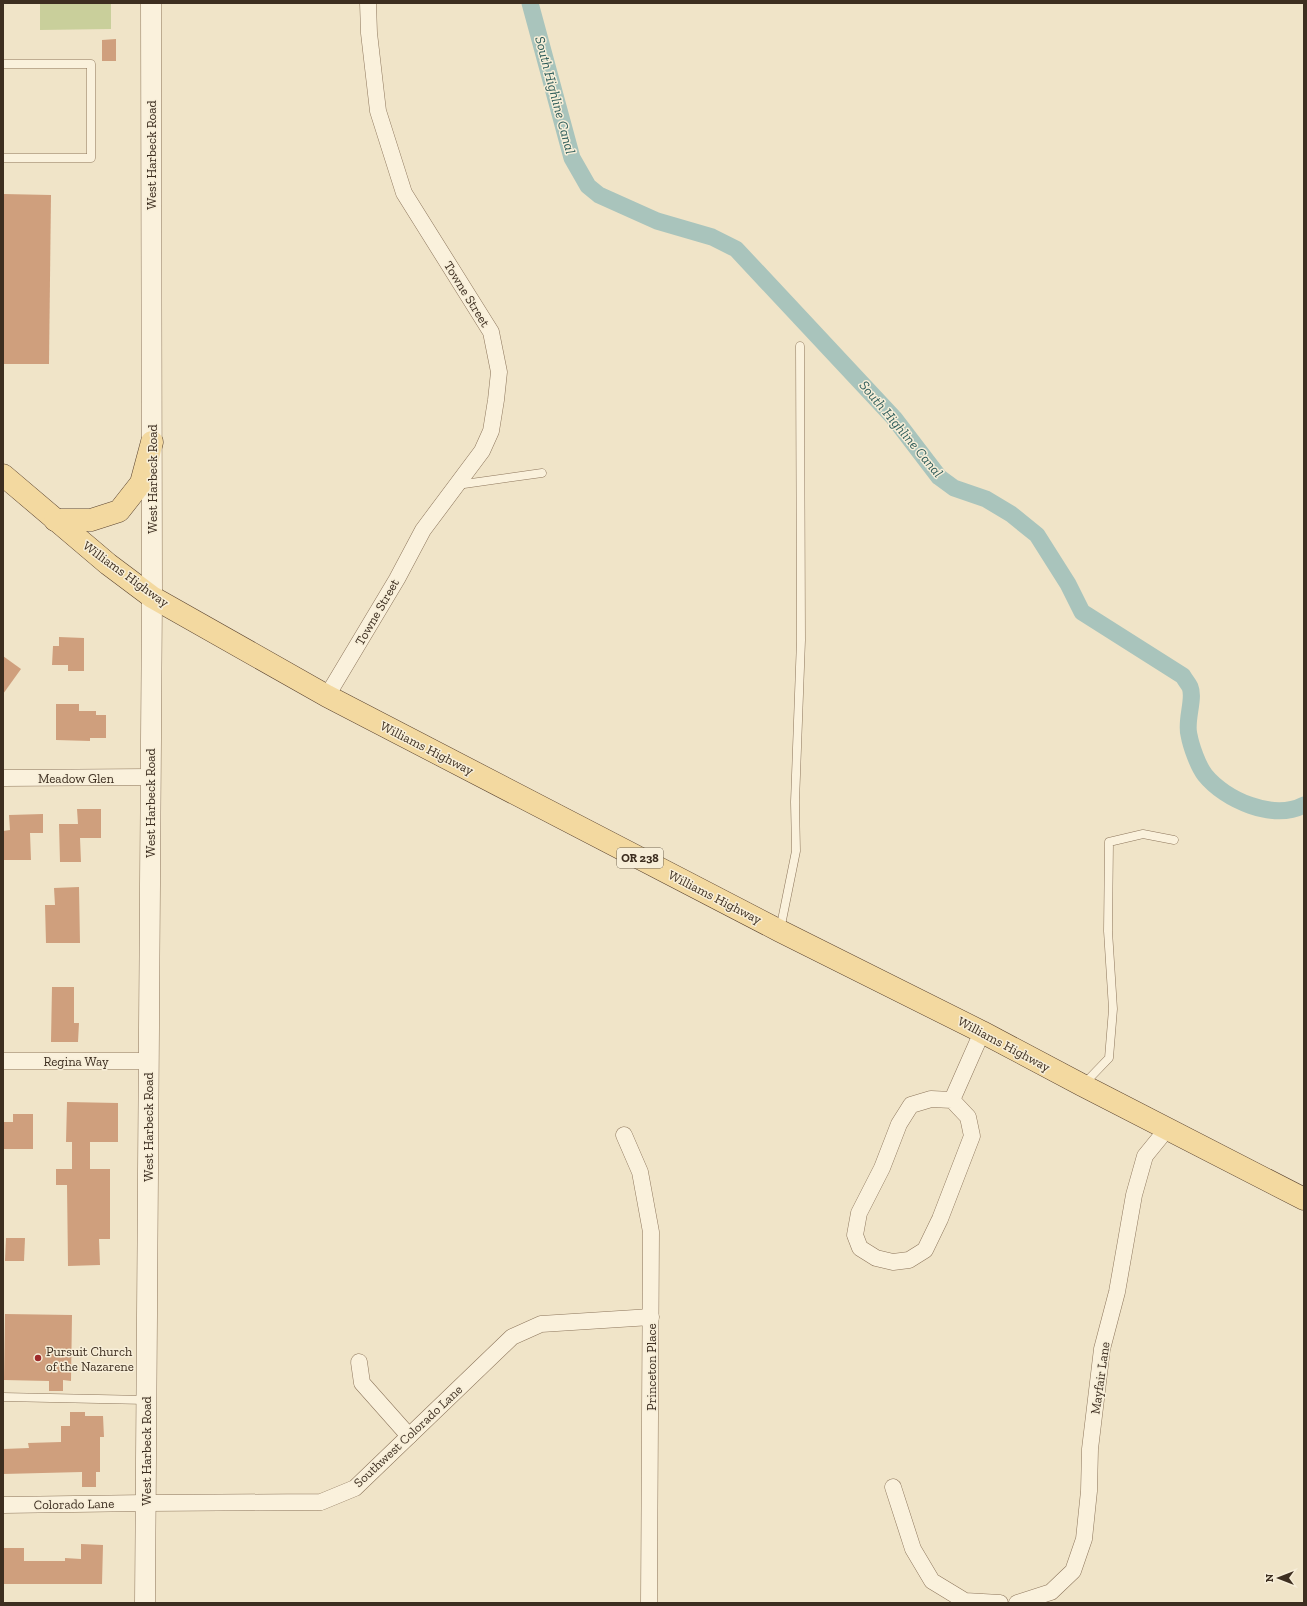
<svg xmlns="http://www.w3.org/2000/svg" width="1307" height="1606" font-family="'Zilla Slab',serif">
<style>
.green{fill:#c9cf9b}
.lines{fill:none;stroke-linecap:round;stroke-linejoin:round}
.canal{stroke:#a9c4bc;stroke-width:17}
.building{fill:#cf9f7d}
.service-casing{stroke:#8d765c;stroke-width:9}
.minor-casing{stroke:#8d765c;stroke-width:17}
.tertiary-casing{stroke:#8d765c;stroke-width:21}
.primary-casing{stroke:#5b4430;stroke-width:23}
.service{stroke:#faf1dc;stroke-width:8}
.minor{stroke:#faf1dc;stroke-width:16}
.tertiary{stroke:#faf1dc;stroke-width:20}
.primary{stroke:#f3d9a0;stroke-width:22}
.poi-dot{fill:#9e2a2b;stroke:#f7eed8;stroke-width:1.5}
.labels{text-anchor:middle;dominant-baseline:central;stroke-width:3;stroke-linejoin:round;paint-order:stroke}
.shield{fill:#f7eed8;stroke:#756857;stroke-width:1}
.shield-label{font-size:12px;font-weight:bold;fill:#3d2e20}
.street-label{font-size:13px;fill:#3d2e20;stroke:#f7eed8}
.poi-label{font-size:13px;fill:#3d2e20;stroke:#f7eed8;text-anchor:start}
.water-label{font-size:14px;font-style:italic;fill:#2f5d5a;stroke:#f7eed8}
</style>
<rect width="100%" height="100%" fill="#f0e4c8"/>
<polygon class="green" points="40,3 111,3 111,29 40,30"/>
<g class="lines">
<path class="canal" d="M530 3 572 158 588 186 599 195 657 221 712 237 736 249 894 418 939 477 954 488 986 499 1011 514 1037 535 1068 584 1082 612 1183 676C1185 680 1188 683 1190 687 1195 699 1185 721 1189 735 1191 746 1198 766 1205 775 1225 800 1273 821 1304 805"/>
</g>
<g class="building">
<polygon points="116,39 116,61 102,61 102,40"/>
<polygon points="3,194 51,195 49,364 3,364"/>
<polygon points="59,637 84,638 84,671 68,671 68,665 52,665 53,646 59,646"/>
<polygon points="3,656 21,669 3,694"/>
<polygon points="56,704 79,704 79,711 96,711 96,715 106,715 106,738 90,738 90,741 56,740"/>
<polygon points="77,809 101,809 101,838 80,838 81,862 60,862 59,824 78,824"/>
<polygon points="43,814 43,833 30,833 31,860 3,860 3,831 10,830 9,815"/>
<polygon points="79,887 80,943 46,943 45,905 55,905 54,888"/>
<polygon points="52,987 74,987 74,1023 79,1023 78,1042 51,1042"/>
<polygon points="67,1102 118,1103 118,1142 90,1142 90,1169 110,1169 110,1239 99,1239 100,1265 68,1266 67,1185 56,1185 56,1169 72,1169 72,1142 66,1142"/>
<polygon points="13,1114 33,1114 33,1149 3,1149 3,1122 13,1122"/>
<polygon points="6,1238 25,1238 24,1261 5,1261"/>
<polygon points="5,1314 72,1315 71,1381 63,1380 63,1391 49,1391 49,1381 4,1380"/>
<polygon points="70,1412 85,1412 85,1416 103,1416 104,1437 100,1437 100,1472 96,1472 96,1487 82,1487 82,1472 3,1474 3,1449 29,1448 28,1443 61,1442 61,1426 70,1426"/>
<polygon points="81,1544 103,1545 102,1584 3,1584 3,1548 24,1548 24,1561 65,1561 65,1558 81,1559"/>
</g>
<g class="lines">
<g class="service-casing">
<g id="service">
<polyline points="3,64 91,64 91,158 3,158"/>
<polyline points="457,485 542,473"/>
<polyline points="780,930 796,851 795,802 801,640 800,346"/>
<polyline points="1083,1085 1109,1058 1113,1009 1108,931 1109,842 1143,834 1174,840"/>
<polyline points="3,1397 146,1400"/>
</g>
</g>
<g class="minor-casing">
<g id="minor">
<polyline points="327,696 397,579 423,530 482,451 491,431 496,400 499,372 491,332 404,193 378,111 369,33 368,3"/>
<polyline points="3,778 150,777"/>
<polyline points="3,1061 148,1061"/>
<polyline points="952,1100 968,1117 972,1136 940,1219 925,1250 909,1260 893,1262 876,1258 860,1248 855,1235 859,1213 882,1168 899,1124 911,1105 931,1099 952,1100 982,1032"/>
<polyline points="624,1135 640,1172 651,1232 649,1603"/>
<polyline points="359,1362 362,1383 409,1436"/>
<polyline points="893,1487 913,1549 932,1581 965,1601 1000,1603"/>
<polyline points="3,1505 146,1503 321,1502 355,1488 512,1337 541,1324 651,1317"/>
<polyline points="1017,1603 1051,1592 1073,1571 1084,1539 1089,1491 1090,1449 1102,1349 1117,1292 1134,1195 1145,1156 1167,1129"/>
</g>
</g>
<g class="tertiary-casing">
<polyline id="tertiary" points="145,1603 152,597 151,3"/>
</g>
<g class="primary-casing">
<g id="primary">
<polyline points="3,475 108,564 152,597 327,696 780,931 982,1032 1082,1085 1304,1199"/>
<polyline points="55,520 91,520 119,511 141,483 152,442"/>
</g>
</g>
<use href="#service" class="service"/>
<use href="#minor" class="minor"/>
<use href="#tertiary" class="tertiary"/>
<use href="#primary" class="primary"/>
</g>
<circle class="poi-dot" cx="38" cy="1358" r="4"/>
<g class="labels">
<rect class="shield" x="617" y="848" width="46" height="20" rx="3"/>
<g class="shield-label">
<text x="640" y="858">OR 238</text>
</g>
<g class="street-label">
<text transform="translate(151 155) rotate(-90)">West Harbeck Road</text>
<text transform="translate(467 294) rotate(58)">Towne Street</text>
<text transform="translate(152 479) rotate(-90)">West Harbeck Road</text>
<text transform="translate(126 574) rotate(36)">Williams Highway</text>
<text transform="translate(377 612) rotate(-60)">Towne Street</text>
<text transform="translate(427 748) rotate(27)">Williams Highway</text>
<text x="76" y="778">Meadow Glen</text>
<text transform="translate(150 803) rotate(-90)">West Harbeck Road</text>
<text transform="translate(715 897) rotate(27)">Williams Highway</text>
<text transform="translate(1004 1044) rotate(28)">Williams Highway</text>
<text x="76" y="1061">Regina Way</text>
<text transform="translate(148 1127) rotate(-90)">West Harbeck Road</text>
<text transform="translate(651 1367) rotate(-90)">Princeton Place</text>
<text transform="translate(1100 1378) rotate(-82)">Mayfair Lane</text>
<text transform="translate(408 1436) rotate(-43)">Southwest Colorado Lane</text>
<text transform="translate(146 1451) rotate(-90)">West Harbeck Road</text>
<text transform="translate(74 1504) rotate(-1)">Colorado Lane</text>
</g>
<g class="poi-label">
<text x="46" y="1351">Pursuit Church<tspan x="46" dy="15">of the Nazarene</tspan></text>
</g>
<g class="water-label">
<text transform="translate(555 95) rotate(75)">South Highline Canal</text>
<text transform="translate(901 429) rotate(50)">South Highline Canal</text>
</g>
</g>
<rect width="1307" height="1606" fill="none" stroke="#3d2e20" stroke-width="8"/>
<g transform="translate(1279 1578) rotate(270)" stroke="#f7eed8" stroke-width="3" paint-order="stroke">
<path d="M0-3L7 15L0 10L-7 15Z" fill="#3d2e20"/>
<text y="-6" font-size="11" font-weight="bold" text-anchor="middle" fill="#3d2e20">N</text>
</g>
</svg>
